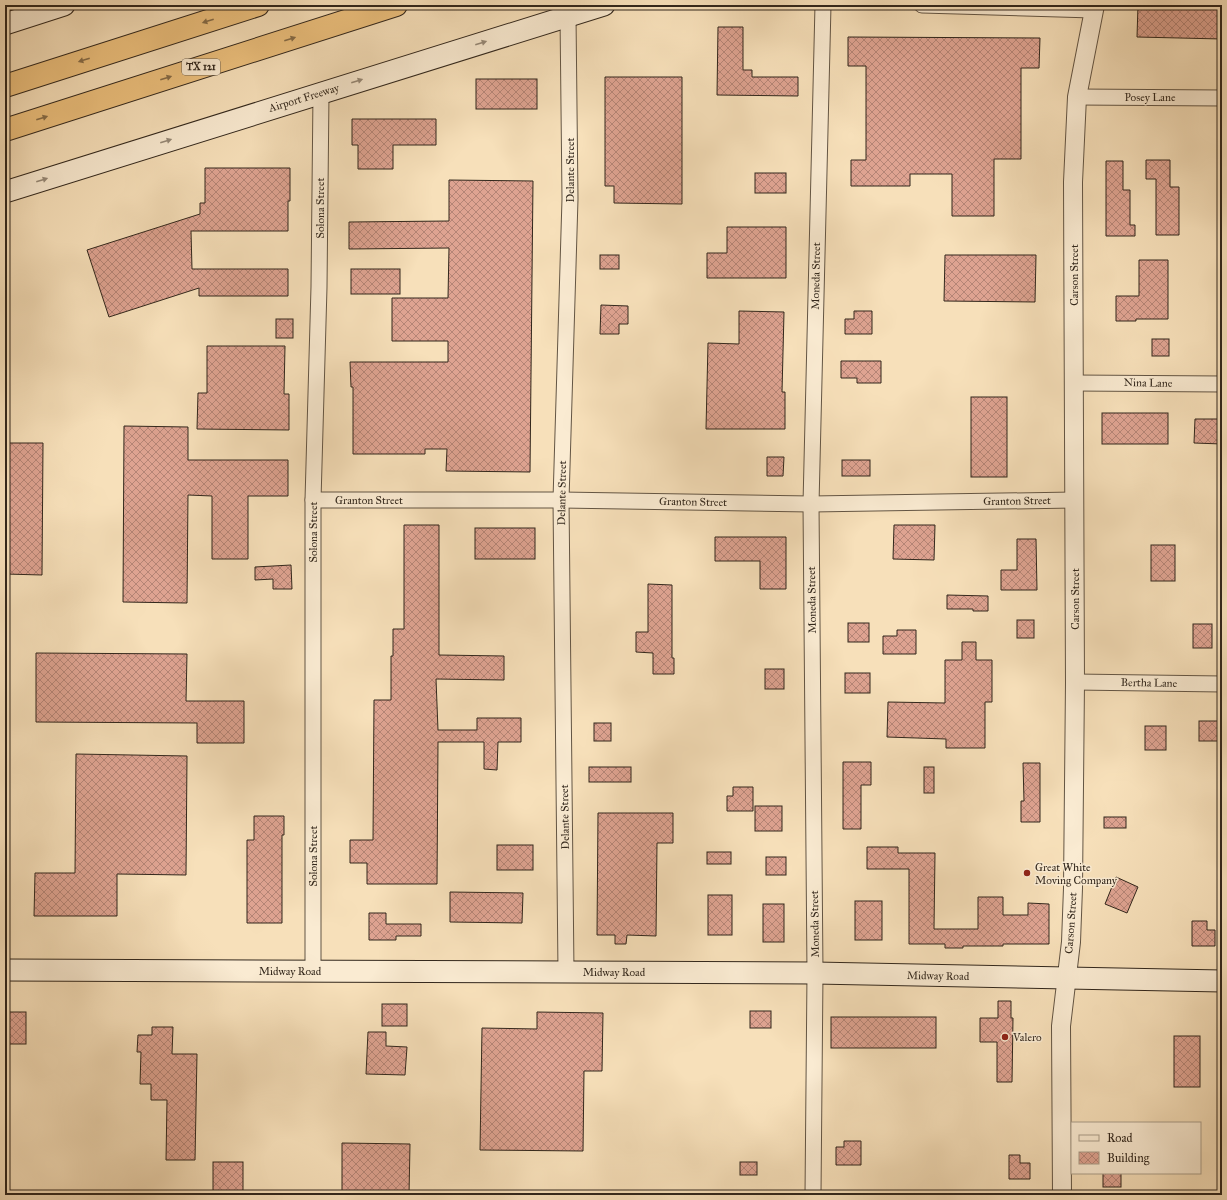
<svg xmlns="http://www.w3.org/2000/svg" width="1227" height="1200" font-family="'IM FELL Great Primer',serif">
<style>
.building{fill:url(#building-cross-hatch);stroke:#32271c}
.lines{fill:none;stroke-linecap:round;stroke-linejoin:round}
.minor-casing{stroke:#635544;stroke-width:17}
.tertiary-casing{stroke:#635544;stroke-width:20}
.secondary-casing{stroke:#32271c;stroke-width:23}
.motorway-casing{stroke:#32271c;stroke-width:24}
.minor{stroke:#faebd2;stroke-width:15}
.tertiary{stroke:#faebd2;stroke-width:18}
.secondary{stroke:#faebd2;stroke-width:21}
.motorway{stroke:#ecc07d;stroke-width:22}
.oneway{fill:#866c48}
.oneway2{fill:#968977}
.poi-dot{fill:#8f2418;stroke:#faebd2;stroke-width:1.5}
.labels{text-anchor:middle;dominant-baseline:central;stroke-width:3;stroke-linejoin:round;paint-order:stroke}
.shield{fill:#faebd2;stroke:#6e6253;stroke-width:1}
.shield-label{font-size:10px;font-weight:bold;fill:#32271c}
.street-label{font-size:11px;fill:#32271c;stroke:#faebd2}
.poi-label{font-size:11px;fill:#32271c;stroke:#faebd2;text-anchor:start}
</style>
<defs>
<pattern id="building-cross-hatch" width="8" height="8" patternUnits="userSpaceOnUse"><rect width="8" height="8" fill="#dea391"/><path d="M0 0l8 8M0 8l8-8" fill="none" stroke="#b58576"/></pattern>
</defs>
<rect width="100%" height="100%" fill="#f7e0ba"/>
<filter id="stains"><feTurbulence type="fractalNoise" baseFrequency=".005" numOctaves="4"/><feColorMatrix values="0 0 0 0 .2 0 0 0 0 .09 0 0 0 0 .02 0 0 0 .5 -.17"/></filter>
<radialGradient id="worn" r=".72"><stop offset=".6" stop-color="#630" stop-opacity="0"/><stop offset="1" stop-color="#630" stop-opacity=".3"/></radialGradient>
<g class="building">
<polygon points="1138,5 1222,5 1222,39 1137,37"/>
<polygon points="718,27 743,27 743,70 752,70 752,77 798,77 798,96 717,95"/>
<polygon points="848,37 1040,38 1039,68 1021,68 1021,159 994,159 994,216 952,216 952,174 910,174 910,186 851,186 851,160 866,160 866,66 848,66"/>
<polygon points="605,77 682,77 682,204 614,203 614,186 605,186"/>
<rect x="476" y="79" width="61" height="30"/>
<polygon points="352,119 436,119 436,145 393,145 393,169 358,169 358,145 352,145"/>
<polygon points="1146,160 1170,160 1170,187 1179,187 1179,235 1156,235 1156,179 1146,179"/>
<polygon points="1106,161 1123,161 1123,190 1130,190 1130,225 1135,225 1135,236 1106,236"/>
<polygon points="205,168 290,168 290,201 288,201 288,231 191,231 192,269 288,269 288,296 199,296 199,288 109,317 87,250 200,214 200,203 205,203"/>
<rect x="755" y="173" width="31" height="20"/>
<polygon points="449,180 533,181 530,472 446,471 447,449 425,449 425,454 353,454 353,387 351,387 350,362 448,362 448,341 392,341 392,298 448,298 449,248 349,249 349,222 449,221"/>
<polygon points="727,227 786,227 786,278 707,278 707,253 727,253"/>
<rect x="600" y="255" width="19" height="14"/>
<polygon points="945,255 1036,255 1035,302 944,301"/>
<polygon points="1139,260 1168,260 1168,319 1136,319 1136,321 1116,321 1116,296 1139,296"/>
<rect x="351" y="269" width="49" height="25"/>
<polygon points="601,305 628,306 628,324 619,324 619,334 600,334"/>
<polygon points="739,311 784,312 782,392 785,392 785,429 706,429 708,343 739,344"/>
<polygon points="854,311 872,311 872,334 845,334 845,319 854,319"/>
<rect x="276" y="319" width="17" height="19"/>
<rect x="1152" y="339" width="17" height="17"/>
<polygon points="207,346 285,346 284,394 289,394 289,430 197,429 198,393 207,393"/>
<polygon points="841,361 881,361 881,383 857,383 857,378 841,378"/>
<rect x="971" y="397" width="36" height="80"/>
<rect x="1102" y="413" width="66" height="31"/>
<polygon points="1195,419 1222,419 1222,444 1194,443"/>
<polygon points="124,426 188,427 188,460 288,460 288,496 248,496 248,559 212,559 212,496 188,495 187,603 123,602"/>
<polygon points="5,443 43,443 42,575 5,574"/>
<polygon points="767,457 784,457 783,476 767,476"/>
<rect x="842" y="460" width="28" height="16"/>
<polygon points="404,525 439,525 439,655 504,656 504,680 436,679 438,730 477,730 477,718 521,718 521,742 498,742 497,770 484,769 484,742 438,742 437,884 367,884 367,863 350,863 350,840 373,840 374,700 391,700 391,656 393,656 393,629 404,629"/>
<polygon points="894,525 935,525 934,560 893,559"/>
<rect x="475" y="528" width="60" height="31"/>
<polygon points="715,537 786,537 786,589 760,589 760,561 715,561"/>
<polygon points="1017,539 1036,539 1037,590 1001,590 1001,570 1017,570"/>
<rect x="1151" y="545" width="24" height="36"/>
<polygon points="291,565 292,589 273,589 273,579 255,580 255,567"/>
<polygon points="648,584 672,585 672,658 674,658 674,674 653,674 653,653 636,652 636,632 648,632"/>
<polygon points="947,595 988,596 988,611 973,611 973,609 947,609"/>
<rect x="1017" y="620" width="17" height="18"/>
<rect x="848" y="623" width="21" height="19"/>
<rect x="1193" y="624" width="19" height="24"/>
<polygon points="897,630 916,630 916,654 883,654 883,636 897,636"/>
<polygon points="962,642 976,642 976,660 992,660 992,702 985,702 985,748 946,748 946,739 887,737 888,702 945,703 945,660 962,660"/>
<polygon points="36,653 187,654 186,701 244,701 244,743 197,743 197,723 36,722"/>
<rect x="765" y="669" width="19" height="20"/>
<rect x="845" y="673" width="25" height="20"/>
<rect x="1199" y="721" width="21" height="20"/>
<rect x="594" y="723" width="17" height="18"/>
<rect x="1145" y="726" width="21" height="24"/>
<polygon points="76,754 187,756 186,875 117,874 117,916 34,916 35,873 75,873"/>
<polygon points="843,762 871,762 871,785 861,785 861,829 843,829"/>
<polygon points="1023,763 1040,763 1040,822 1021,822 1021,801 1024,801"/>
<rect x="589" y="767" width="42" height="15"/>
<rect x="924" y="767" width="10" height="26"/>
<polygon points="733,787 753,787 753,811 727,811 727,796 733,796"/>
<rect x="755" y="806" width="27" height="25"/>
<polygon points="598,813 673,813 673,843 657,843 656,936 627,935 626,944 615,944 615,935 597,935"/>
<polygon points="254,816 284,816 284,835 282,835 282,923 247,923 247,840 254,840"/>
<rect x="1104" y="817" width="22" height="11"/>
<rect x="497" y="845" width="36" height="25"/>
<polygon points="867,847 898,847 898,853 935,853 934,929 978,929 978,897 1003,897 1003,915 1028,915 1028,903 1049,904 1049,944 1003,944 1003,946 963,946 963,948 945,948 945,944 909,944 909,869 867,869"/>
<rect x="707" y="852" width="24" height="12"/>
<rect x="766" y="857" width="20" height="18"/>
<polygon points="1116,877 1138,887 1127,913 1105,904"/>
<polygon points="450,892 523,893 522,923 450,922"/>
<rect x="708" y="895" width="24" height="40"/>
<rect x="855" y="901" width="27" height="39"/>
<rect x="763" y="904" width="21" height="38"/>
<polygon points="369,913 386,913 386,924 421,924 421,936 396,936 396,940 369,940"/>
<polygon points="1192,921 1207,921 1207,930 1215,930 1215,946 1192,946"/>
<polygon points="998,1001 1011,1001 1011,1018 1013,1018 1012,1082 997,1082 997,1042 980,1042 980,1018 998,1018"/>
<rect x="382" y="1004" width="25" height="22"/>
<rect x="750" y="1011" width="21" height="17"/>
<rect x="5" y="1012" width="21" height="32"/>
<polygon points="537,1012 603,1013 602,1071 584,1071 583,1151 480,1150 482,1028 537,1029"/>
<rect x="831" y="1017" width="105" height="31"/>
<polygon points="152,1027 173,1027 172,1054 197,1054 195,1160 166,1160 167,1100 151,1100 151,1084 140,1084 141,1052 137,1052 138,1035 152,1035"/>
<polygon points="368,1032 386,1032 386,1046 407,1047 405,1075 366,1074"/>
<rect x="1174" y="1036" width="26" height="51"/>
<polygon points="844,1141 861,1141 861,1165 836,1165 836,1147 844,1147"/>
<polygon points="342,1143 410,1144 409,1195 342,1195"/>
<polygon points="1009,1155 1020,1155 1020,1163 1030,1163 1030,1179 1009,1179"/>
<rect x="213" y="1162" width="30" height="33"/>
<rect x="740" y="1162" width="17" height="13"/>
<rect x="1103" y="1173" width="18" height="14"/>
</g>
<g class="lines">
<g class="minor-casing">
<g id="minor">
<polyline points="922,5 1093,10"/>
<polyline points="1077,97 1222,98"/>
<polyline points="1074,383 1222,384"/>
<polyline points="313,500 561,500 811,504 1074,500"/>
<polyline points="1075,682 1222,684"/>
<polyline points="313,971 313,500 319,287 321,93"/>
<polyline points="566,971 561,500 570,199 568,16"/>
<polyline points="813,1195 815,973 811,504 823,5"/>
</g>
</g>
<g class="tertiary-casing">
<polyline id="tertiary" points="1062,1195 1061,1026 1071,942 1073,888 1075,682 1073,182 1077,97 1095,5"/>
</g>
<g class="secondary-casing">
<g id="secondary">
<polyline points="5,24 64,5"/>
<polyline points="5,192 604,5"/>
<polyline points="5,970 815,973 1222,981"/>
</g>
</g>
<g class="motorway-casing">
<g id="motorway">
<polyline points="5,86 258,5"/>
<polyline points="5,130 396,5"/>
</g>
</g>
<use href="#minor" class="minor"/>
<use href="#tertiary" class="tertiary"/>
<use href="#secondary" class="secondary"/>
<use href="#motorway" class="motorway"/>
</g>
<defs><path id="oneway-solid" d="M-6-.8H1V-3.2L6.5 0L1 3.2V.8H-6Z"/></defs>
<g class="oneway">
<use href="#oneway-solid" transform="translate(208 21) rotate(163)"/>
<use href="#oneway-solid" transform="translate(290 39) rotate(-18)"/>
<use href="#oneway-solid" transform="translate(84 60) rotate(163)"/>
<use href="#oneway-solid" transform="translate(166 78) rotate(-18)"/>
<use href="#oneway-solid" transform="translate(42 118) rotate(-18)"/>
</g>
<g class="oneway2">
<use href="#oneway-solid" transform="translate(481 43) rotate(-17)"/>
<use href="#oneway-solid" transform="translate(357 81) rotate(-17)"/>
<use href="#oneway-solid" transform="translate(166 141) rotate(-17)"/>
<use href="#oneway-solid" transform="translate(42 180) rotate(-17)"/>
</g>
<g class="poi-dot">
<circle cx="1027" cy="873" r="4"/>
<circle cx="1005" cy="1037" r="4"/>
</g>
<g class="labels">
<rect class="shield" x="182" y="59" width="38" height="16" rx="3"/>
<g class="shield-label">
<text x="201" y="67">TX 121</text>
</g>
<g class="street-label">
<text x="1150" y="97">Posey Lane</text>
<text transform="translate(304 98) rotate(-17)">Airport Freeway</text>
<text transform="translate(570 170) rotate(-90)">Delante Street</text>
<text transform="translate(320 208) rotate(-90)">Solona Street</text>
<text transform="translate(1074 275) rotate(-90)">Carson Street</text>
<text transform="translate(816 276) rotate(-89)">Moneda Street</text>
<text transform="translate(1148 383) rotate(1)">Nina Lane</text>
<text transform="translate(562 493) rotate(-89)">Delante Street</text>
<text x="369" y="500">Granton Street</text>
<text transform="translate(1017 501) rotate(-1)">Granton Street</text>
<text transform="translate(693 502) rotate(1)">Granton Street</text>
<text transform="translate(313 532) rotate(-90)">Solona Street</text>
<text transform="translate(1075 599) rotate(-90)">Carson Street</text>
<text transform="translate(812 600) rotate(-91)">Moneda Street</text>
<text transform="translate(1149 683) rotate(1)">Bertha Lane</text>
<text transform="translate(565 817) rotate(-91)">Delante Street</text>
<text transform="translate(313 856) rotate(-90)">Solona Street</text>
<text transform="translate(1071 923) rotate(-86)">Carson Street</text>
<text transform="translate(815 924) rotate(-91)">Moneda Street</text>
<text x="290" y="971">Midway Road</text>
<text x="614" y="972">Midway Road</text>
<text transform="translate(938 976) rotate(1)">Midway Road</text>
</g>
<g class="poi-label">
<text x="1035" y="867">Great White<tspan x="1035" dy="13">Moving Company</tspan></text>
<text x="1013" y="1037">Valero</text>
</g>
</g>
<rect width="1227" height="1200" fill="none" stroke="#f7e0ba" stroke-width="20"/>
<rect x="6" y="6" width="1215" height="1188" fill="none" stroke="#32271c" stroke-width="2"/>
<rect x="10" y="10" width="1207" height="1180" fill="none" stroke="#32271c"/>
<rect x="1071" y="1122" width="130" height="52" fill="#faebd2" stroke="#aa9d89"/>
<rect x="1079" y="1135" width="20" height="6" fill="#faebd2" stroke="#aa9d89"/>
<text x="1107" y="1142" font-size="12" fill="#32271c">Road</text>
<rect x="1079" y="1152" width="20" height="12" fill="url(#building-cross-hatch)" stroke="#aa9d89"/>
<text x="1107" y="1162" font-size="12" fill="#32271c">Building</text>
<rect width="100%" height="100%" filter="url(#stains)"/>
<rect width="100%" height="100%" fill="url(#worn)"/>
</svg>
